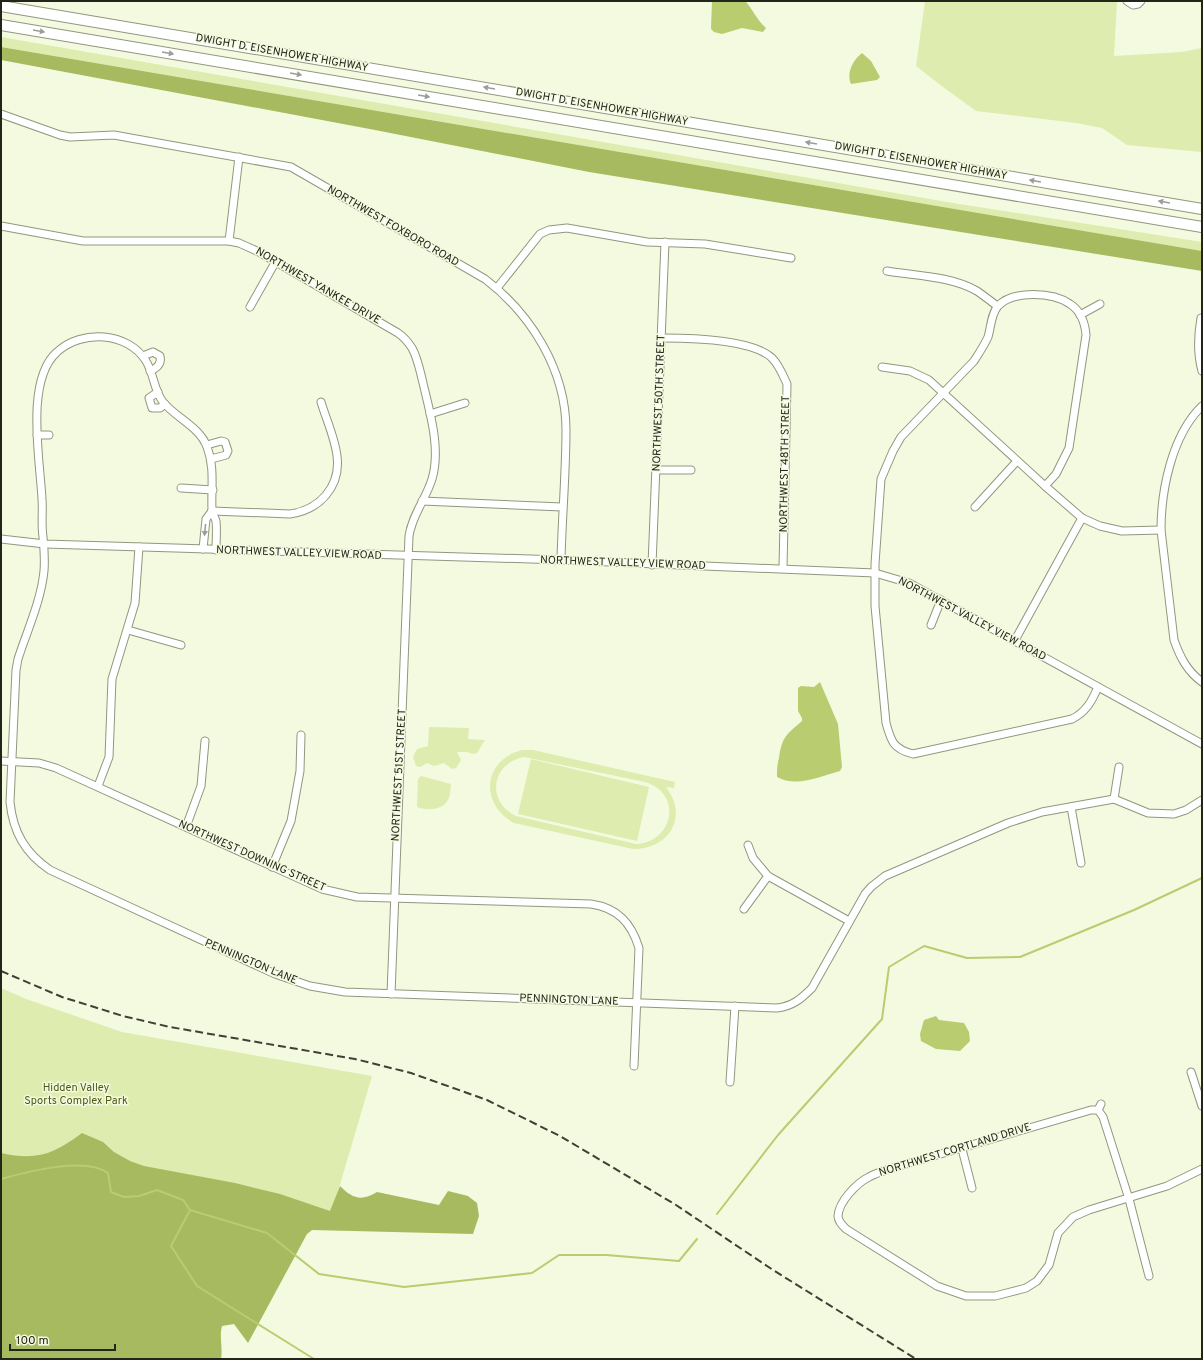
<svg xmlns="http://www.w3.org/2000/svg" width="1203" height="1360" font-family="Overpass,sans-serif">
<style>
.green{fill:#deecaf;fill-rule:evenodd}
.forest{fill:#a8ba5f}
.water{fill:#b9cc70}
.lines{fill:none;stroke-linecap:round;stroke-linejoin:round}
.stream{stroke:#b9cc70;stroke-width:2}
.minor-casing{stroke:#91977f;stroke-width:9}
.highway-casing{stroke:#91977f;stroke-width:12}
.minor{stroke:#fff;stroke-width:7}
.highway{stroke:#fff;stroke-width:10}
.rail{stroke:#3e4135;stroke-width:2;stroke-dasharray:8 4;stroke-linecap:butt}
.oneway{fill:#9c9d98}
.labels{text-anchor:middle;dominant-baseline:central;stroke-width:3;stroke-linejoin:round;paint-order:stroke}
.street-label{font-size:11px;fill:#23251b;stroke:#f4fadf}
.park-label{font-size:11px;fill:#4e5917;stroke:#f4fadf}
</style>
<rect width="100%" height="100%" fill="#f4fadf"/>
<g class="green">
<polygon points="925,1 1117,1 1114,56 1182,52 1202,48 1202,152 1127,145 1102,128 1076,123 976,111 943,87 916,66"/>
<polygon points="1,37 947,202 1202,242 1202,251 1,47"/>
<polygon points="429,727 469,728 468,739 485,740 477,753 473,754 467,752 457,752 461,760 456,768 452,769 444,763 434,766 427,763 420,767 416,766 413,757 417,749 428,746"/>
<path d="M522 750H533L675 782 674 788 666 787C689 817 669 849 633 849L514 823C479 804 483 760 522 750ZM524 757 645 782C683 793 674 842 636 844L516 816C486 802 491 763 524 757Z"/>
<polygon points="531,759 649,787 637,841 518,814"/>
<path d="M421 776 451 784C450 789 451 795 448 800 443 810 426 811 417 807L418 779Z"/>
<polygon points="1,988 26,999 122,1032 372,1076 331,1215 1,1176"/>
</g>
<g class="forest">
<polygon points="1,47 1202,251 1202,271 589,172 375,130 1,60"/>
<path d="M82 1133 103 1142 114 1152 130 1161 144 1166 235 1183 280 1194 330 1211 340 1186C352 1198 361 1202 377 1192L439 1205 448 1191 468 1196 477 1203 479 1216 473 1234 312 1230 307 1234 248 1343 234 1324 222 1326C219 1337 223 1347 221 1359H1V1153C37 1161 54 1154 82 1133Z"/>
</g>
<g class="water">
<path d="M712 1 746 2C753 10 757 20 766 28L763 32 742 28 722 34 714 32 711 29Z"/>
<path d="M862 53 871 61 880 77 877 80 851 84C846 73 853 60 862 53Z"/>
<path d="M820 682 838 724 842 767 840 771C822 776 796 788 777 777 777 770 777 765 779 758 782 737 786 735 802 721V718L798 711V688L801 686 814 687Z"/>
<polygon points="936,1016 939,1020 964,1023 969,1032 970,1041 960,1051 936,1049 921,1041 920,1034 924,1020"/>
</g>
<g class="lines">
<g class="stream">
<path d="M1 1179C27 1172 85 1156 108 1173L111 1192 124 1197 139 1196 157 1190 183 1200 190 1210 171 1246 197 1286 314 1359"/>
<polyline points="190,1210 267,1233 319,1274 404,1287 532,1273 559,1255 606,1255 679,1261 697,1239"/>
<polyline points="717,1214 778,1135 882,1019 889,967 924,946 967,958 1020,957 1134,910 1202,878"/>
</g>
<g class="minor-casing">
<g id="minor">
<polyline points="1127,1 1133,5 1138,4 1141,1"/>
<path d="M1 114 60 135 70 137 114 135 291 167 485 279C531 314 566 370 566 430 566 473 562 517 561 560"/>
<path d="M1 226 83 241H229L239 243 259 252 398 333C404 337 408 342 412 348 418 359 420 371 423 383 430 413 441 449 432 479 426 499 412 515 409 536L391 994"/>
<polyline points="229,241 239,157"/>
<path d="M887 271C916 276 951 276 977 291 984 296 991 301 997 306"/>
<polyline points="497,288 540,234 549,230 567,228 647,242 705,244 791,258"/>
<polyline points="250,307 276,261"/>
<polyline points="1080,315 1100,304"/>
<path d="M1201 318C1198 335 1197 353 1202 371"/>
<path d="M662 338C688 338 752 339 772 358 779 365 783 375 787 384L783 568"/>
<path d="M143 356 153 352 160 356C162 364 157 368 150 371"/>
<polyline points="882,367 910,371 929,380 1045,486 1082,518 1100,526 1122,531 1161,530"/>
<polyline points="158,392 149,398 152,408 160,408 165,404"/>
<path d="M1202 406C1172 435 1161 490 1161 530L1174 640C1180 657 1187 671 1202 682"/>
<polyline points="430,414 465,403"/>
<polyline points="37,435 49,435"/>
<polyline points="207,445 221,441 225,442 228,451 226,455 211,459"/>
<polyline points="657,470 691,470"/>
<path d="M1045 486 1056 474 1069 448 1086 335C1085 323 1081 311 1070 304 1053 292 1013 290 998 306 991 314 991 327 988 337 984 346 979 353 974 361L901 437 893 451 881 479 875 564V606L886 723C891 741 893 749 913 754L1072 719C1086 712 1092 701 1098 687"/>
<polyline points="181,488 213,490"/>
<polyline points="422,501 562,507"/>
<polyline points="975,507 1017,461"/>
<path d="M212 511 290 514C319 510 341 487 337 456 335 438 326 419 321 402"/>
<polyline points="1,539 45,544 561,560 875,573 909,583 1202,744"/>
<polyline points="203,549 206,519 212,511"/>
<path d="M216 550C216 541 217 530 216 521 215 517 212 514 212 510 211 488 215 468 207 447 200 427 176 418 163 402 154 391 154 374 146 361 128 332 82 329 57 352 25 380 40 460 42 499 43 511 41 524 43 537 44 548 45 559 44 571 41 601 27 631 18 659L16 670 10 802C13 832 25 853 50 870L275 974 310 986 345 992 777 1008C793 1006 801 999 812 988L865 894 871 887 885 876 1008 823 1042 812 1114 799 1148 813 1174 814 1186 810 1202 800"/>
<polyline points="652,565 665,242"/>
<polyline points="931,625 941,600"/>
<polyline points="128,630 181,645"/>
<polyline points="1015,640 1082,518"/>
<path d="M1 761 39 763 56 768 322 889 357 897 591 904C617 908 631 922 639 948L634 1066"/>
<polyline points="98,786 109,757 112,679 135,603 139,547"/>
<polyline points="1114,799 1119,767"/>
<polyline points="1071,807 1081,863"/>
<polyline points="186,827 201,786 205,741"/>
<polyline points="748,845 753,858 768,876 849,921"/>
<polyline points="272,867 291,821 300,771 301,735"/>
<polyline points="744,909 768,876"/>
<polyline points="1191,1072 1202,1106"/>
<polyline points="730,1082 735,1006"/>
<path d="M1101 1104 1098 1110H1091L896 1167C887 1170 878 1172 869 1177 857 1183 839 1201 838 1216 838 1221 842 1225 846 1229L937 1286 966 1296H995L1026 1288 1037 1281 1049 1265 1058 1233 1073 1217 1089 1210 1167 1186 1202 1169"/>
<polyline points="1098,1110 1103,1117 1129,1199 1149,1276"/>
<polyline points="962,1149 972,1188"/>
</g>
</g>
<g class="highway-casing">
<g id="highway">
<polyline points="1,6 1202,209"/>
<polyline points="1,25 1202,227"/>
</g>
</g>
<use href="#minor" class="minor"/>
<use href="#highway" class="highway"/>
<polyline class="rail" points="1,971 62,997 123,1016 170,1027 355,1059 411,1073 487,1100 560,1136 676,1205 773,1270 916,1359"/>
</g>
<defs><path id="oneway-solid" d="M-6-.8H1V-3.2L6.5 0L1 3.2V.8H-6Z"/></defs>
<g class="oneway">
<use href="#oneway-solid" transform="translate(39 31) rotate(10)"/>
<use href="#oneway-solid" transform="translate(168 53) rotate(10)"/>
<use href="#oneway-solid" transform="translate(296 74) rotate(10)"/>
<use href="#oneway-solid" transform="translate(489 88) rotate(-170)"/>
<use href="#oneway-solid" transform="translate(424 96) rotate(10)"/>
<use href="#oneway-solid" transform="translate(811 143) rotate(-170)"/>
<use href="#oneway-solid" transform="translate(1035 181) rotate(-170)"/>
<use href="#oneway-solid" transform="translate(1164 202) rotate(-170)"/>
<use href="#oneway-solid" transform="translate(205 530) rotate(96)"/>
</g>
<g class="labels">
<g class="street-label">
<text transform="translate(282 53) rotate(10)">DWIGHT D. EISENHOWER HIGHWAY</text>
<text transform="translate(602 107) rotate(10)">DWIGHT D. EISENHOWER HIGHWAY</text>
<text transform="translate(921 161) rotate(10)">DWIGHT D. EISENHOWER HIGHWAY</text>
<text transform="translate(393 226) rotate(30)">NORTHWEST FOXBORO ROAD</text>
<text transform="translate(318 286) rotate(30)">NORTHWEST YANKEE DRIVE</text>
<text transform="translate(659 403) rotate(-88)">NORTHWEST 50TH STREET</text>
<text transform="translate(785 464) rotate(-89)">NORTHWEST 48TH STREET</text>
<text transform="translate(299 553) rotate(2)">NORTHWEST VALLEY VIEW ROAD</text>
<text transform="translate(623 563) rotate(2)">NORTHWEST VALLEY VIEW ROAD</text>
<text transform="translate(972 619) rotate(28)">NORTHWEST VALLEY VIEW ROAD</text>
<text transform="translate(399 775) rotate(-87)">NORTHWEST 51ST STREET</text>
<text transform="translate(252 856) rotate(24)">NORTHWEST DOWNING STREET</text>
<text transform="translate(251 962) rotate(23)">PENNINGTON LANE</text>
<text transform="translate(569 1000) rotate(2)">PENNINGTON LANE</text>
<text transform="translate(955 1150) rotate(-17)">NORTHWEST CORTLAND DRIVE</text>
</g>
<g class="park-label">
<text x="76" y="1088">Hidden Valley<tspan x="76" dy="13">Sports Complex Park</tspan></text>
</g>
</g>
<rect width="1203" height="1360" fill="none" stroke="#23251b" stroke-width="4"/>
<path d="M10 1344v6h105v-6" fill="none" stroke="#23251b" stroke-width="2"/>
<text x="16" y="1344" font-size="12" fill="#23251b" stroke="#f4fadf" stroke-width="3" paint-order="stroke">100 m</text>
</svg>
